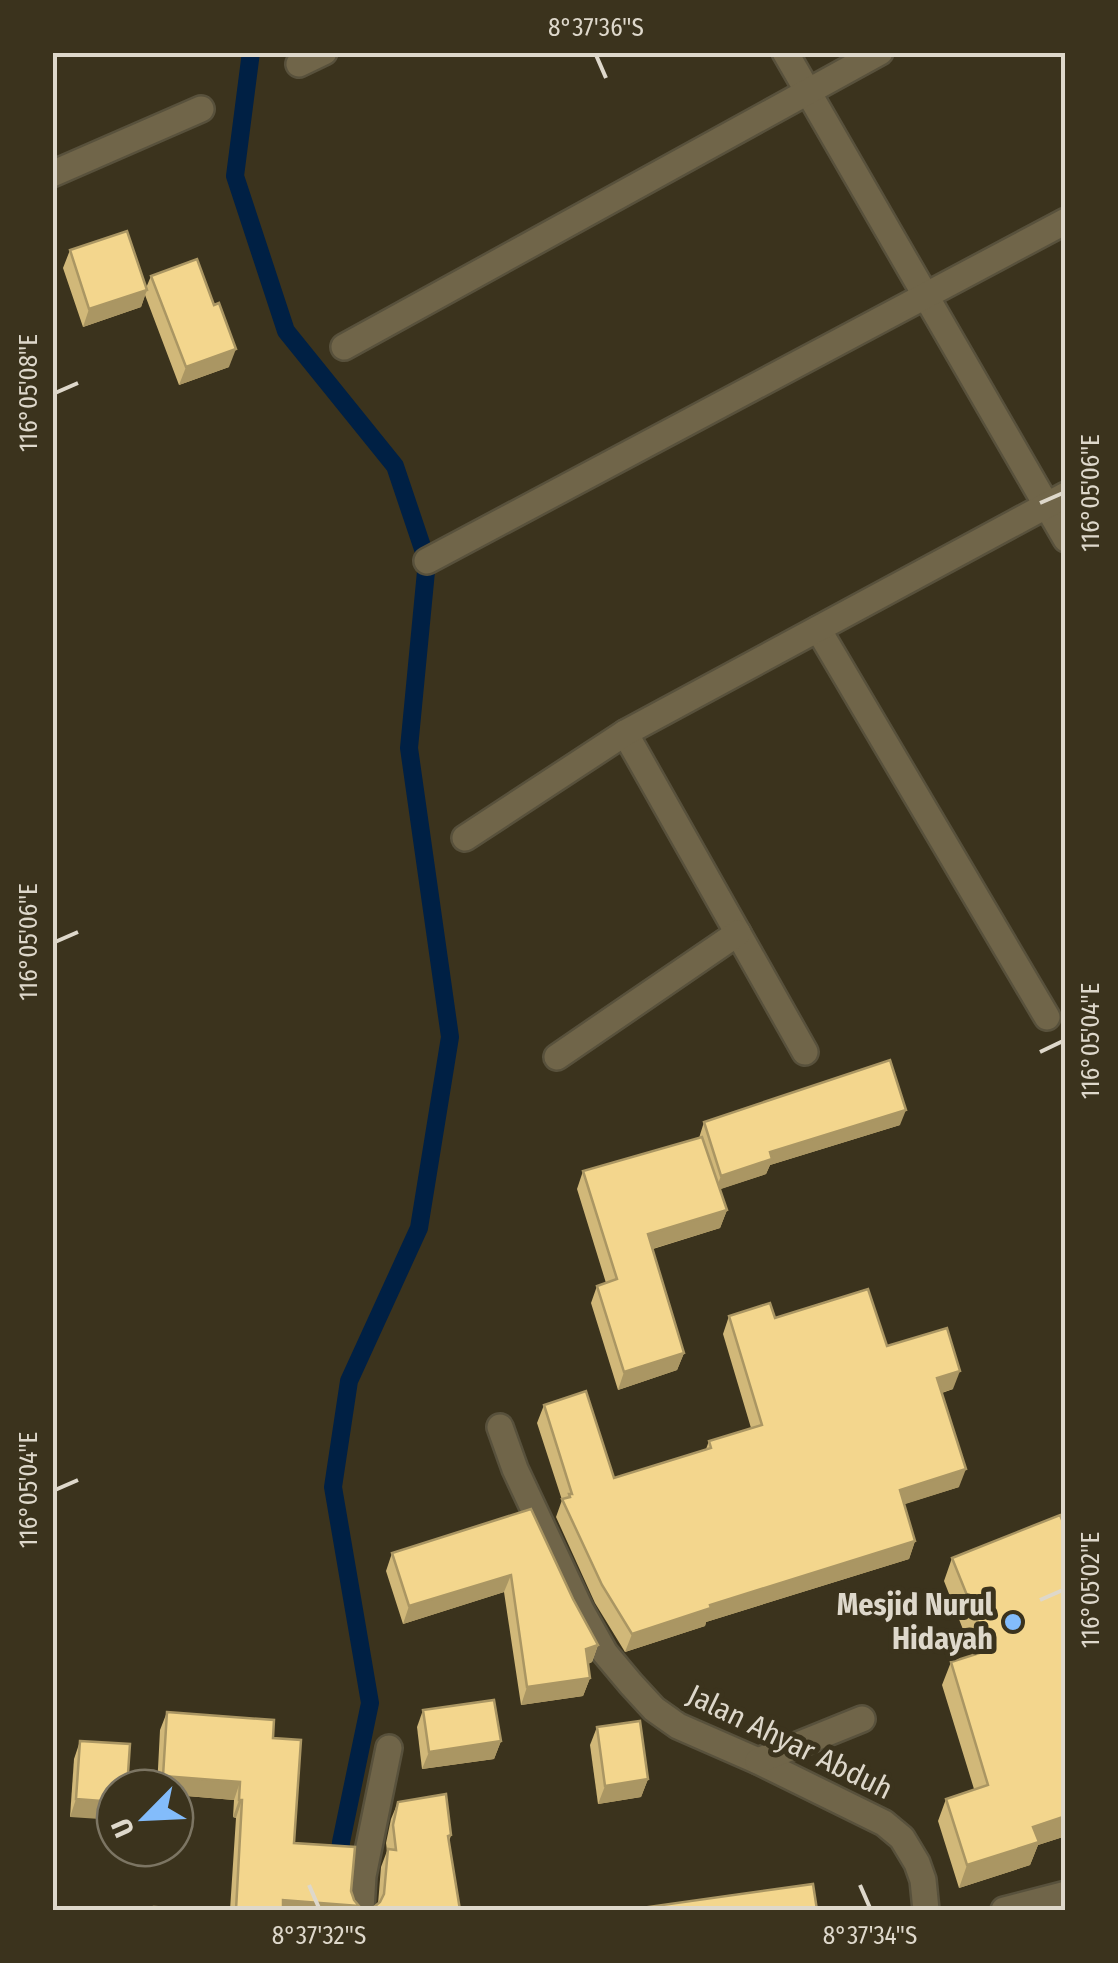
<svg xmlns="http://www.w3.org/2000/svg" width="1118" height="1963" font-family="'Fira Sans Condensed',sans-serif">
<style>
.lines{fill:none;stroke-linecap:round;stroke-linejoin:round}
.stream{stroke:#002044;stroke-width:18}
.street-casing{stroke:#58513c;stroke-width:30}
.street{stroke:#706549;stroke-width:25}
.wall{fill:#d1b879}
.shaded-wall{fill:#aa9663}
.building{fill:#f3d68d;stroke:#aa9663;stroke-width:2.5}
.ticks{fill:none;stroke:#ded8cb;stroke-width:4}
.poi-dot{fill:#83bcfb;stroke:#3b331d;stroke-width:4}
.labels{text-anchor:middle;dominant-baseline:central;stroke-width:10;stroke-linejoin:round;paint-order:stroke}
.poi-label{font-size:30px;font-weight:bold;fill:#ded8cb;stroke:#3b331d;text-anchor:end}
.street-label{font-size:30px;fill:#ded8cb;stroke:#3b331d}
.neatline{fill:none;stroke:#ded8cb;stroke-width:4}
.ticks-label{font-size:25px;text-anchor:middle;fill:#ded8cb}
</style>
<rect width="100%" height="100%" fill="#3b331d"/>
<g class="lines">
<polyline class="stream" points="251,52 235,176 286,331 395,466 427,561 409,748 450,1037 419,1228 349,1381 333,1487 370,1703 341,1842 338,1910"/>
<g class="street-casing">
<g id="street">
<polyline points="785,52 1066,539"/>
<polyline points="299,64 324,52"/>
<polyline points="52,174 201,109"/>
<polyline points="344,347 880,52"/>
<polyline points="427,561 1066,221"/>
<polyline points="818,629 1047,1017"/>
<polyline points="625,733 805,1052"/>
<polyline points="465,838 625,733 1066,495"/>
<polyline points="557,1057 738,933"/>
<polyline points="500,1427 515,1469 581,1610 605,1653 631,1684 654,1709 678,1726 758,1761 884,1823 902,1838 917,1863 923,1880 926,1910"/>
<polyline points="758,1761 862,1719"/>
<polyline points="361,1910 363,1876 389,1748"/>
<polyline points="1004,1910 1066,1894"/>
</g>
</g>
<use href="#street" class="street"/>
</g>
<g class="wall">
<polygon points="70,250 146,288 151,276 229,367 179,385 145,295 141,307 83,327 63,268"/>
<polygon points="704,1122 900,1125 770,1165 766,1174 720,1189 727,1210 720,1228 653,1249 684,1353 677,1370 618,1390 591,1303 597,1286 606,1283 577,1189 583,1171 699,1138"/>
<polygon points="729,1316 775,1318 887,1346 953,1389 942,1393 959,1487 904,1504 915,1541 909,1559 706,1622 705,1626 625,1652 595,1603 556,1517 562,1500 537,1423 544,1405 614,1478 706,1449 709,1441 751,1428 723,1334"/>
<polygon points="531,1509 573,1599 598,1645 592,1662 588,1664 590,1678 583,1696 521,1705 504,1592 403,1624 386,1571 392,1553"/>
<polygon points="1066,1529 1066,1836 1038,1845 1030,1865 959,1888 938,1821 946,1799 974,1789 942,1685 951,1662 973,1655 944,1581 952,1558"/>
<polygon points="423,1710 501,1741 494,1759 422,1769 417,1727"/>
<polygon points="167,1712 273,1738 294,1843 357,1910 230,1910 236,1818 233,1817 234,1800 175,1795 175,1788 157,1788 160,1730"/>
<polygon points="597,1727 648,1779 641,1797 598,1804 590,1745"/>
<polygon points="80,1741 127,1788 70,1817 74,1759"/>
<polygon points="398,1802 451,1835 449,1842 460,1910 373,1910 378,1904 381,1867 387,1851 386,1843 391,1819"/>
</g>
<g class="shaded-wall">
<polygon points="147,290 141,307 83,327 89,309"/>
<polygon points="236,349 229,367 179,385 186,367"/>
<polygon points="906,1110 900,1125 770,1165 766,1174 715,1191 721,1176 770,1152"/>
<polygon points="727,1210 720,1228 642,1252 648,1234"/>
<polygon points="684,1353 677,1370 618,1390 624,1372"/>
<polygon points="960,1371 953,1389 931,1396 937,1378"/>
<polygon points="966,1469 959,1487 893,1508 900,1490"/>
<polygon points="915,1541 909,1559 706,1622 705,1626 625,1652 632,1634 710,1605"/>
<polygon points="511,1575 504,1592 403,1624 409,1606"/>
<polygon points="598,1645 592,1662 579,1667 586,1649"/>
<polygon points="590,1678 583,1696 521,1705 527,1687"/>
<polygon points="501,1741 494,1759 422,1769 429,1752"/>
<polygon points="163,1776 240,1782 234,1800 175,1795 175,1788 159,1788"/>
<polygon points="648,1779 641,1797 598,1804 605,1786"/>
<polygon points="76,1799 115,1802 115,1820 70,1817"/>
<polygon points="239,1800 242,1800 236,1818 233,1817"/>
<polygon points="1066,1816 1066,1836 1038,1845 1030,1865 959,1888 967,1865 1033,1827"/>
<polygon points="283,1900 359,1906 357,1910 279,1910"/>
<polygon points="374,1907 396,1909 396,1910 373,1910"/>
</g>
<g class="building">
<polygon points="127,231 147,290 89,309 70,250"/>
<polygon points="197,259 214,305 219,303 236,349 186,367 151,276"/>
<polygon points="890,1060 906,1110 770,1152 772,1159 721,1176 704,1122"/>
<polygon points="702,1137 727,1210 648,1234 684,1353 624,1372 597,1286 617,1279 583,1171"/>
<polygon points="868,1289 887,1346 947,1328 960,1371 937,1378 966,1469 900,1490 915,1541 710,1605 711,1608 632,1634 602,1585 562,1499 570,1497 569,1494 572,1494 544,1405 586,1391 614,1478 711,1448 709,1441 762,1425 729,1316 770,1303 775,1318"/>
<polygon points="531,1509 573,1599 598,1645 586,1649 590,1678 527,1687 511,1575 409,1606 392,1553"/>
<polygon points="1060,1515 1066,1529 1066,1816 1033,1827 1039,1842 967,1865 946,1799 988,1785 951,1662 989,1650 952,1558"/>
<polygon points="494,1700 501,1741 429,1752 423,1710"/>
<polygon points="167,1712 274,1720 273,1738 301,1740 294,1843 355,1847 351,1891 354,1900 359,1906 283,1900 283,1910 236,1910 242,1800 239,1800 240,1782 163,1776"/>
<polygon points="640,1721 648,1779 605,1786 597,1727"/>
<polygon points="80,1741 130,1744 127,1788 115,1788 115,1802 76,1799"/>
<polygon points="446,1794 451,1835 448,1836 460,1910 397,1910 396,1909 374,1907 380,1902 384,1894 388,1849 396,1850 393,1825 398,1802"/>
<polygon points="813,1884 817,1910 648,1910 648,1907"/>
<polygon points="154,1907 206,1910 154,1910"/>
</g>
<path class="ticks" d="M596 55 606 78M55 393 78 383M1040 503 1063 493M55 942 78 932M1040 1052 1063 1041M55 1490 78 1480M1040 1600 1063 1590M309 1885 319 1908M860 1885 870 1908"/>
<circle class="poi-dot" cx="1013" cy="1622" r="10"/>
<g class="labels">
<g class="poi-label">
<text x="993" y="1605">Mesjid Nurul<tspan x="993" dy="34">Hidayah</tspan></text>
</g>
<g class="street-label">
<text transform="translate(790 1742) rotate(26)">Jalan Ahyar Abduh</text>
</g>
</g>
<rect width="1118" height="1963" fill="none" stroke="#3b331d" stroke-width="110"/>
<g transform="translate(145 1818) rotate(246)"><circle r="48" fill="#3b331d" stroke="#7c7563" stroke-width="2.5"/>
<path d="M0-8L18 38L0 25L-18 38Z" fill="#83bcfb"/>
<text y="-15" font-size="28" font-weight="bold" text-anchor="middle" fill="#ded8cb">U</text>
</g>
<rect x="55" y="55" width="1008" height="1853" class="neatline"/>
<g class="ticks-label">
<text x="596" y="36">8°37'36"S</text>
<text transform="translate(28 393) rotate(-90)" y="9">116°05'08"E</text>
<text transform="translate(1090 493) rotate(-90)" y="9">116°05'06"E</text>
<text transform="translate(28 942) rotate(-90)" y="9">116°05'06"E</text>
<text transform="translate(1090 1041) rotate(-90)" y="9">116°05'04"E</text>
<text transform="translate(28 1490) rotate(-90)" y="9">116°05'04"E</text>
<text transform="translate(1090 1590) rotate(-90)" y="9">116°05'02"E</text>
<text x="319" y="1944">8°37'32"S</text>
<text x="870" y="1944">8°37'34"S</text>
</g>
</svg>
